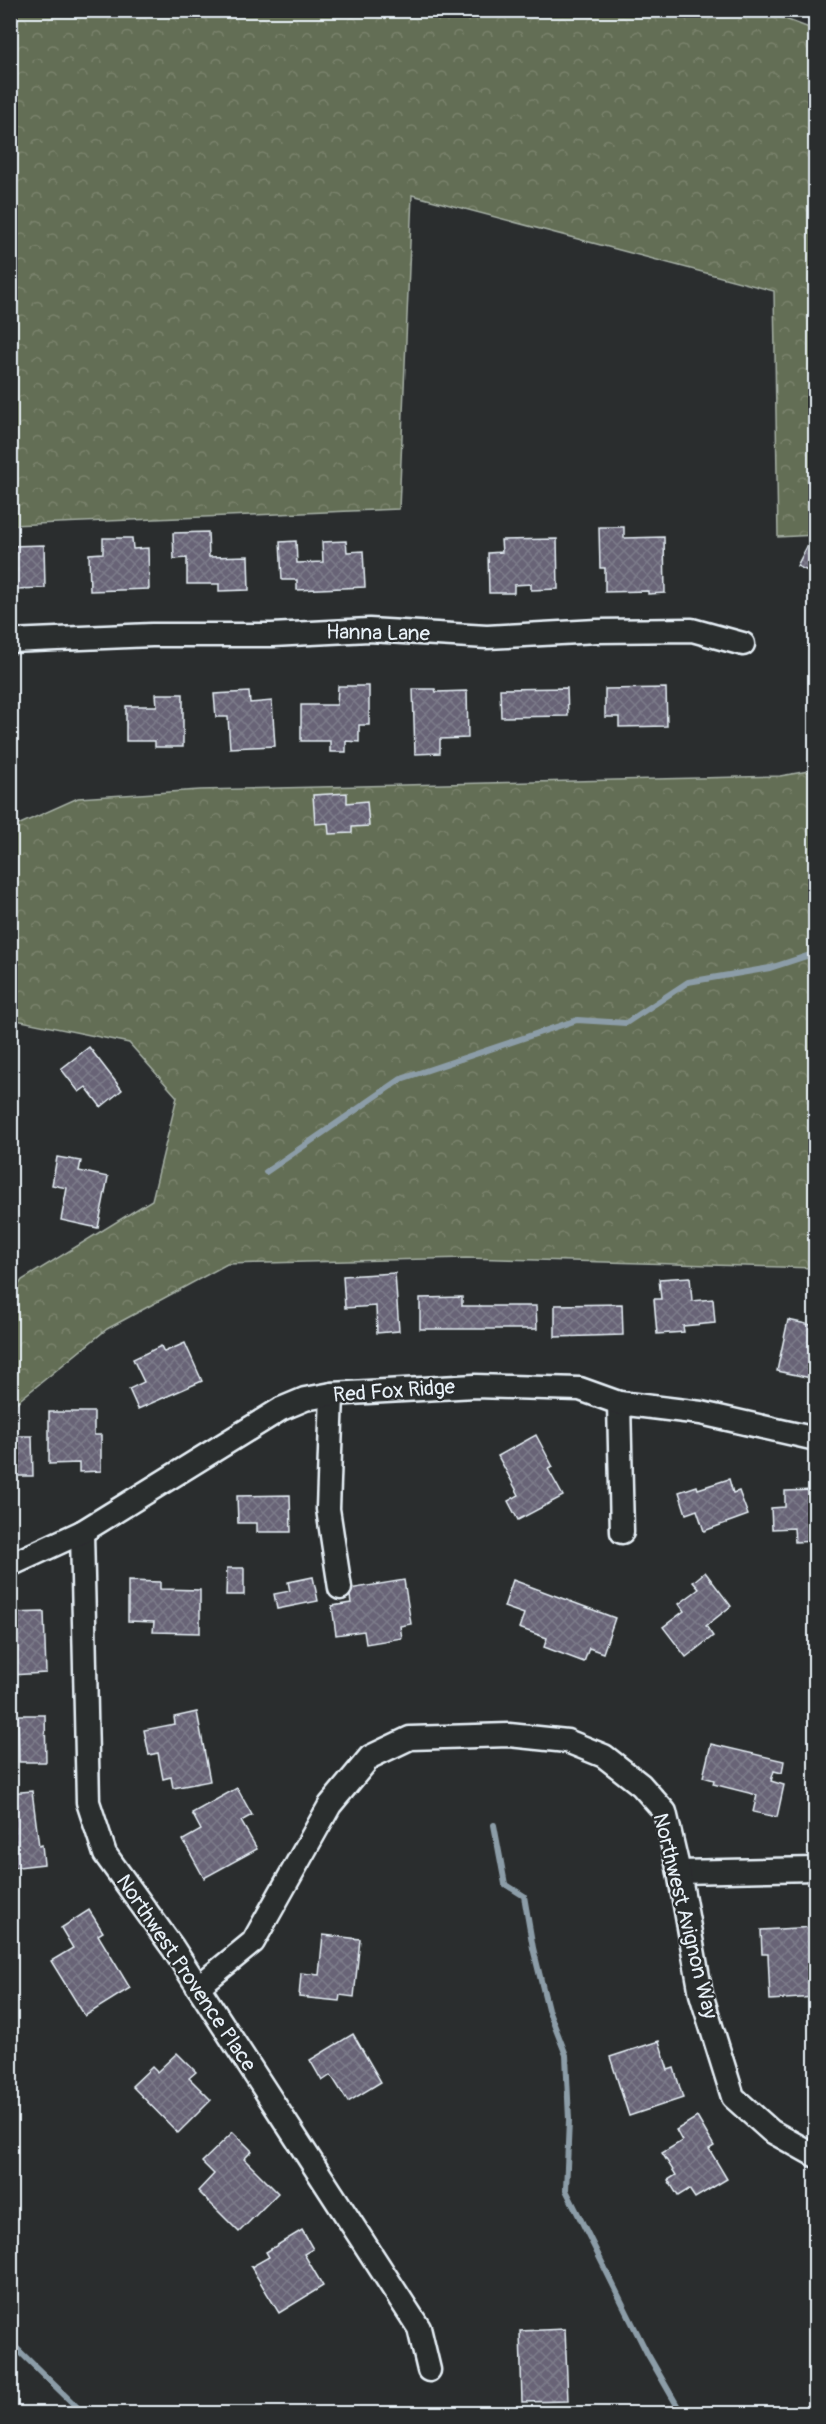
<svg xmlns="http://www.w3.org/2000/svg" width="826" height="2424" font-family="Pangolin,sans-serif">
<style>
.forest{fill:url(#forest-crowns);stroke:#a6b0a6;stroke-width:1.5}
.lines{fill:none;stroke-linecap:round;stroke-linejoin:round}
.stream{stroke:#8c9da8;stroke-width:6}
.building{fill:url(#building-cross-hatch);stroke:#e8f1f8;stroke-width:1.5}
.minor-casing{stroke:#e8f1f8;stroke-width:27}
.minor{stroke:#2a2d2e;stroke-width:22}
.labels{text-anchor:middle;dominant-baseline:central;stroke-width:4.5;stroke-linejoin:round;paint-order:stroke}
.street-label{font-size:21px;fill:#e8f1f8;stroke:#2a2d2e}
</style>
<defs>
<pattern id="forest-crowns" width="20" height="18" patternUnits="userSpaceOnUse" patternTransform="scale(1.5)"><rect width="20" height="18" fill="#646e54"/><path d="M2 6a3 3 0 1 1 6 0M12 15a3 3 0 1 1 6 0" fill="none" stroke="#7a836d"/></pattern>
<pattern id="building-cross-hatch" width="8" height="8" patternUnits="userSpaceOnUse" patternTransform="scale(1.5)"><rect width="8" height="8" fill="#676476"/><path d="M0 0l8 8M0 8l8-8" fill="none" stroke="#7d7b8a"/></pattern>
</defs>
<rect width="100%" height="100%" fill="#2a2d2e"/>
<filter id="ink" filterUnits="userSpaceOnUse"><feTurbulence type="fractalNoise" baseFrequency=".0167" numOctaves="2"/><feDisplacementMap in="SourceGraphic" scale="12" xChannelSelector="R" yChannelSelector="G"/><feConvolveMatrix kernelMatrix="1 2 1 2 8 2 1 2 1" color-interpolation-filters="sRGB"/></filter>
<g filter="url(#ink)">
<g class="forest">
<polygon points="761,10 815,30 815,535 778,537 774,291 412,195 399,509 11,525 11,11"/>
<polygon points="815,770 815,1268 466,1258 227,1264 107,1329 11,1407 11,1296 22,1280 152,1200 177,1097 129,1043 11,1019 11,828 78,798 200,790 780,776"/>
</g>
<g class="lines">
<g class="stream">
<polyline points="266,1172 401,1079 577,1020 626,1023 688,982 770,968 816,953"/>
<polyline points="494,1825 505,1884 524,1896 533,1948 548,2009 566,2055 569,2120 566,2190 647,2353 682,2414"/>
<polyline points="10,2342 84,2414"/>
</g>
</g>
<g class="building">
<polygon points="599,527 624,527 624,538 664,537 665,593 648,594 648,591 605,592 605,568 600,568"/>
<polygon points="208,532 209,557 248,556 249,590 219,591 219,584 187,584 187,558 174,559 173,533"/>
<polygon points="103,538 132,538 133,549 148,548 149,589 90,591 89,554 103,553"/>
<polygon points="557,539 558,589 531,590 531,584 514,585 514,593 489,593 488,553 502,552 501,540"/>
<polygon points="811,539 816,541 816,575 797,566"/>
<polygon points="296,541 297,563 323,562 322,542 346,541 347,552 363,551 365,587 297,590 297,580 282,580 280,542"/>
<polygon points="44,545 45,588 15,589 15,597 10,597 10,546"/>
<polygon points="338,686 369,686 369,725 359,725 359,742 346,741 346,752 330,752 330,741 301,741 301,705 337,705"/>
<polygon points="567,688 568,716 501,717 500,689"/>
<polygon points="666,688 667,726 619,727 619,717 605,717 605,689"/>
<polygon points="413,689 435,689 436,692 467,691 468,738 440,739 440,753 415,754"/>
<polygon points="249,692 250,703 272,701 275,746 230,748 228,717 216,717 214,694"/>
<polygon points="156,694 183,694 183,747 155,747 155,741 126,741 126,706 157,706"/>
<polygon points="347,793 347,803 367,801 369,826 352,827 352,833 329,834 328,823 315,824 313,795"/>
<polygon points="89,1047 122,1090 101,1107 86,1087 79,1092 61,1069"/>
<polygon points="57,1157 81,1161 79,1171 108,1177 98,1228 61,1220 67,1188 52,1185"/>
<polygon points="395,1273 399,1331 377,1333 376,1306 345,1308 343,1276"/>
<polygon points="690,1277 692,1301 713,1299 715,1323 683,1326 684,1332 657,1334 654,1299 661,1299 659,1279"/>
<polygon points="462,1297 462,1306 536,1306 537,1329 420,1329 420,1298"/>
<polygon points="622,1304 623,1335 555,1337 555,1305"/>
<polygon points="788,1320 816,1326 816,1379 777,1371"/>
<polygon points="185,1343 202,1381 138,1409 129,1389 144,1382 133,1359 161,1346 164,1352"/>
<polygon points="49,1412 94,1412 94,1435 101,1435 101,1471 79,1472 79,1463 49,1464"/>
<polygon points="536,1435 553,1467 548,1469 563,1496 518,1520 508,1501 519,1495 498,1456"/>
<polygon points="10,1436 32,1436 33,1476 10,1476"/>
<polygon points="729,1479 733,1493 739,1491 748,1515 704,1531 697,1510 686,1514 679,1492 697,1486 698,1489"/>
<polygon points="816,1490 816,1541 795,1542 794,1528 772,1529 771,1508 785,1507 785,1491"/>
<polygon points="290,1495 291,1532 257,1532 257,1523 238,1523 237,1496"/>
<polygon points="227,1568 244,1568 244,1595 226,1595"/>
<polygon points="705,1572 731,1606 706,1626 713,1636 686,1657 663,1627 684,1611 679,1604 699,1589 693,1582"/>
<polygon points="313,1577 318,1601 277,1609 274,1594 290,1591 288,1582"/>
<polygon points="404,1580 411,1624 400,1626 402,1638 366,1644 364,1631 336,1635 332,1606 351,1603 349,1589"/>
<polygon points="513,1580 615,1618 603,1653 589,1648 584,1662 544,1647 547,1638 519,1628 524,1614 504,1607"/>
<polygon points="128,1581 160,1582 160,1589 200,1590 200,1633 153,1632 154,1622 128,1621"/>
<polygon points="44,1612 46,1673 10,1675 10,1613"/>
<polygon points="197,1712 210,1781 173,1788 171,1777 163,1779 158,1753 149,1755 144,1730 175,1724 174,1717"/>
<polygon points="18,1715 45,1715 46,1762 19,1762"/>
<polygon points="711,1744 784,1761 782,1773 774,1771 771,1781 784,1785 777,1817 753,1812 757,1795 713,1784 714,1780 703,1777"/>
<polygon points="237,1788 252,1815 241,1821 257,1849 204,1878 183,1840 201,1830 192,1813"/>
<polygon points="32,1791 39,1846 42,1845 44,1864 10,1868 10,1793"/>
<polygon points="89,1910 103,1932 98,1935 130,1988 85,2016 51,1961 73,1948 61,1928"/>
<polygon points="815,1927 815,1997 770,2000 768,1954 762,1954 761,1930"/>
<polygon points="323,1935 360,1939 354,1997 340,1995 339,2001 299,1997 301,1973 319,1975"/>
<polygon points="353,2034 381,2082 348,2102 331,2075 322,2081 310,2060"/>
<polygon points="659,2041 668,2070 674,2068 683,2098 629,2116 610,2057"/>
<polygon points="177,2053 196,2072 189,2078 211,2100 178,2133 132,2086 152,2067 157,2072"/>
<polygon points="697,2117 714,2146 709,2149 727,2179 695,2198 689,2189 678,2196 668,2180 676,2175 662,2153 682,2141 676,2130"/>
<polygon points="233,2132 252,2151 244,2159 278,2193 239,2232 198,2191 214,2174 202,2162"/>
<polygon points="302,2230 313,2249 304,2254 323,2286 279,2313 251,2267 269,2257 266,2252"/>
<polygon points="565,2329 568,2401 522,2402 520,2331"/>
</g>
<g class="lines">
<g class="minor-casing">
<g id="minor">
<polyline points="10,641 152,635 272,635 369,630 487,637 597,631 692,630 743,644"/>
<polyline points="332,1394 328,1509 340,1588"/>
<polyline points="619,1403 622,1532"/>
<polyline points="82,1532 88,1802 105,1854 173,1948 419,2328 429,2370"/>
<polyline points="10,1565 82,1532 281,1409 305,1399 332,1394 475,1386 580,1389 619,1403 701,1413 816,1439"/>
<polyline points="679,1872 816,1869"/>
<polyline points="198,1987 253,1942 330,1805 370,1757 410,1738 509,1735 567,1741 604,1756 641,1785 665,1812 679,1872 701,1994 733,2097 771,2131 816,2156"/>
</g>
</g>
<use href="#minor" class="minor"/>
</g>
</g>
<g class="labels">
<g class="street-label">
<text transform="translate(378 633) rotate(1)">Hanna Lane</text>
<text transform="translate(394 1391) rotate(-4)">Red Fox Ridge</text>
<text transform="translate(685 1916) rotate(76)">Northwest Avignon Way</text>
<text transform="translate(186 1973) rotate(56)">Northwest Provence Place</text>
</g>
</g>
<rect width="826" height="2424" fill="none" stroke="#2a2d2e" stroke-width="36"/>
<rect x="18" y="18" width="790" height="2388" fill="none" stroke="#e8f1f8" stroke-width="2" filter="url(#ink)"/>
</svg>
